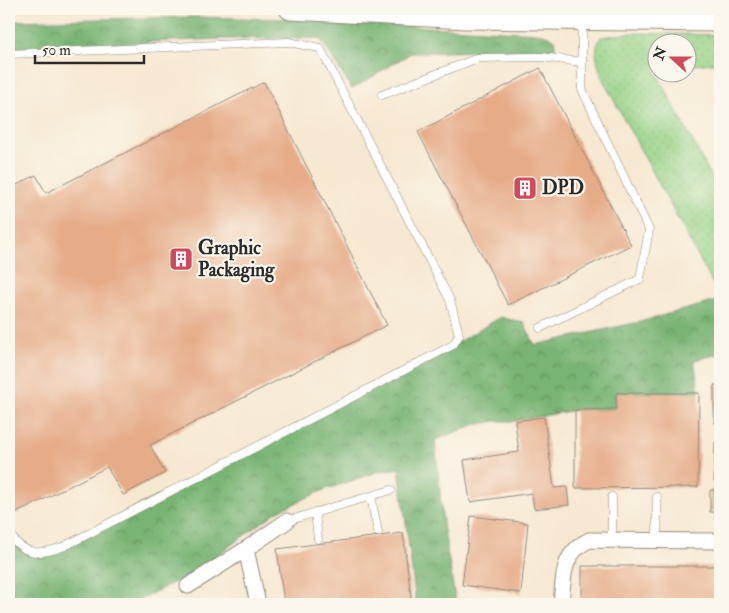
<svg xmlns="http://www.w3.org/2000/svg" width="729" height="613" font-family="'IM FELL Double Pica',serif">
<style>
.grass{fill:url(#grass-dots);stroke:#607e58}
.forest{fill:url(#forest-crowns);stroke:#52704f}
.building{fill:#e6ac88}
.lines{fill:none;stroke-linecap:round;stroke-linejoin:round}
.lane-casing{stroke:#918a7e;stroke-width:9}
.street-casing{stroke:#918a7e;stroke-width:17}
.secondary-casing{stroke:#918a7e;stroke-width:23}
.lane{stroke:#fff;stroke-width:8}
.street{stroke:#fff;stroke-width:15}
.secondary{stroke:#fff;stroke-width:21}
.labels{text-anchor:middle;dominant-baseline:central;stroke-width:4.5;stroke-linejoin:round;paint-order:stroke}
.poi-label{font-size:19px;font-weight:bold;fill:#2b2b2b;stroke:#fbf7ec;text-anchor:start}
</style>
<defs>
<pattern id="grass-dots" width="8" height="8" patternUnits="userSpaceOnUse" patternTransform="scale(1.25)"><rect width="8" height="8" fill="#95d286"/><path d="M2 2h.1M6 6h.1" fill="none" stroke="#81b474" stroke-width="1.8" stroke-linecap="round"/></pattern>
<pattern id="forest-crowns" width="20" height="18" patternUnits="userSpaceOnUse" patternTransform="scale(1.25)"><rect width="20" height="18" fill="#78b473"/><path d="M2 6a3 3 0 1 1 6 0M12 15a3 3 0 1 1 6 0" fill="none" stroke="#63935f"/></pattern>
</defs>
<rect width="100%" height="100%" fill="#fbf7ec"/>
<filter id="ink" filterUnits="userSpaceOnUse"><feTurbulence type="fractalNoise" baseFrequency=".02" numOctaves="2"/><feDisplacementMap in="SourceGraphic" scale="10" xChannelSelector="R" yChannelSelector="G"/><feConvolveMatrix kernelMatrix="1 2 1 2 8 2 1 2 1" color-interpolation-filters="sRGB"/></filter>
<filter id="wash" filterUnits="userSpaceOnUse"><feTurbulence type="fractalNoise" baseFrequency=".0096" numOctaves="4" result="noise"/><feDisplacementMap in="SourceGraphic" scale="20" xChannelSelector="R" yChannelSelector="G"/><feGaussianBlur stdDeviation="1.12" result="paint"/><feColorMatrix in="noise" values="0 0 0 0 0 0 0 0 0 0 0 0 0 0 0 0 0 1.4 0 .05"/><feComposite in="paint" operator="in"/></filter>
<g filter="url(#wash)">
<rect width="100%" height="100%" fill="#f7e8d1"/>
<path class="grass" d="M632 33 720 35V62L687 66 686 42H656L655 70 720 193V297L603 80C598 64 592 52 601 37Z"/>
<g class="forest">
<polygon points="194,17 282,19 538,33 549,36 555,40 555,49 411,53 352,89 320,38 221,39 9,48 9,21"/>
<polygon points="720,300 720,354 694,360 699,393 616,393 616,409 575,410 515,421 496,421 474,425 435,440 443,524 456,604 416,604 399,468 380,471 324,490 278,511 191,574 131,604 9,604 9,533 15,543 44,554 453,345 501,317 524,323 535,345 639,322"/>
</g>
<g id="blocks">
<g class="building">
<polygon points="540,68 631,245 508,305 418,132"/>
<polygon points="264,82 387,325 150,445 165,473 123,495 107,467 9,517 9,189 36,175 46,193"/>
<polygon points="714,385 720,385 720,422 714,423"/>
<polygon points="616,393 699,393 698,487 575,488 575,410 616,409"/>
<polygon points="544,417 554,488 567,487 569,505 534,509 532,493 470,502 464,460 519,452 515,421"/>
<polygon points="715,442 720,442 720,482 714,482"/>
<polygon points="710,490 720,490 720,519 715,519 715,512 710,512"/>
<polygon points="471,516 528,523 521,593 462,585"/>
<polygon points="403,533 412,604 284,604 277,549"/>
<polygon points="582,566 720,566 720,604 578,604 578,599 582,599"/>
<polygon points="466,600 491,603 491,604 466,604"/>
</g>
</g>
</g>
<g filter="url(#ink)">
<use href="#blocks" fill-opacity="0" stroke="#918a7e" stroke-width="1"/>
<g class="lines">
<g class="lane-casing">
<g id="lane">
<path d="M9 54 288 42 320 48 450 300 459 335 453 345 65 546C41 555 24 557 9 533"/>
<polyline points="382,95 478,58 541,57 582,62"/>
<polyline points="540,328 640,279 649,230 582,89 582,21"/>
<polyline points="371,497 378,532"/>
<polyline points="315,512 318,539"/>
<polyline points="287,521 391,490"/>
<polyline points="612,540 612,497"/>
<polyline points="657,540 657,497"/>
</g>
</g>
<g class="street-casing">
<g id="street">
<polyline points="246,549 287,521"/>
<polyline points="188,586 246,549 258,604"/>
<path d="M561 604C564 576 561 554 589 540L720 541"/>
</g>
</g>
<g class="secondary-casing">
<polyline id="secondary" points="290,9 466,18 720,21"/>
</g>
<use href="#lane" class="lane"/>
<use href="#street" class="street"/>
<use href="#secondary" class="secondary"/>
</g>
</g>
<defs>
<g id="building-square" transform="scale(1.25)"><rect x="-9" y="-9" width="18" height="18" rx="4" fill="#d1495b" stroke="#fbf7ec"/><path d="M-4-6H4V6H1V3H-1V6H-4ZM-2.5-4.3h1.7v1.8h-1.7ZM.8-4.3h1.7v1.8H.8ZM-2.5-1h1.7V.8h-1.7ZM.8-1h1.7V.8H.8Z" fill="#fff"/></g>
</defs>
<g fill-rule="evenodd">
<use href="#building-square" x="525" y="188"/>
<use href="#building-square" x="181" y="259"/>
</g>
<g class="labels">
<g class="poi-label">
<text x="542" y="188">DPD</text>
<text x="198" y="248">Graphic<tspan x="198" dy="22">Packaging</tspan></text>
</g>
</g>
<rect width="729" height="613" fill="none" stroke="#fbf7ec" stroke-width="30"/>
<g transform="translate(672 58) rotate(291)"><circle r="24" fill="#fbf7ec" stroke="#a8a59f"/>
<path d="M0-4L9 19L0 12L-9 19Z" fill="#d1495b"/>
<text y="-8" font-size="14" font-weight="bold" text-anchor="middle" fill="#2b2b2b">N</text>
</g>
<path d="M35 55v8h109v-8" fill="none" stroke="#2b2b2b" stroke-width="2.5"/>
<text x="42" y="55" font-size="15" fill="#2b2b2b" stroke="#fbf7ec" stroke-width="4" paint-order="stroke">50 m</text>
</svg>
